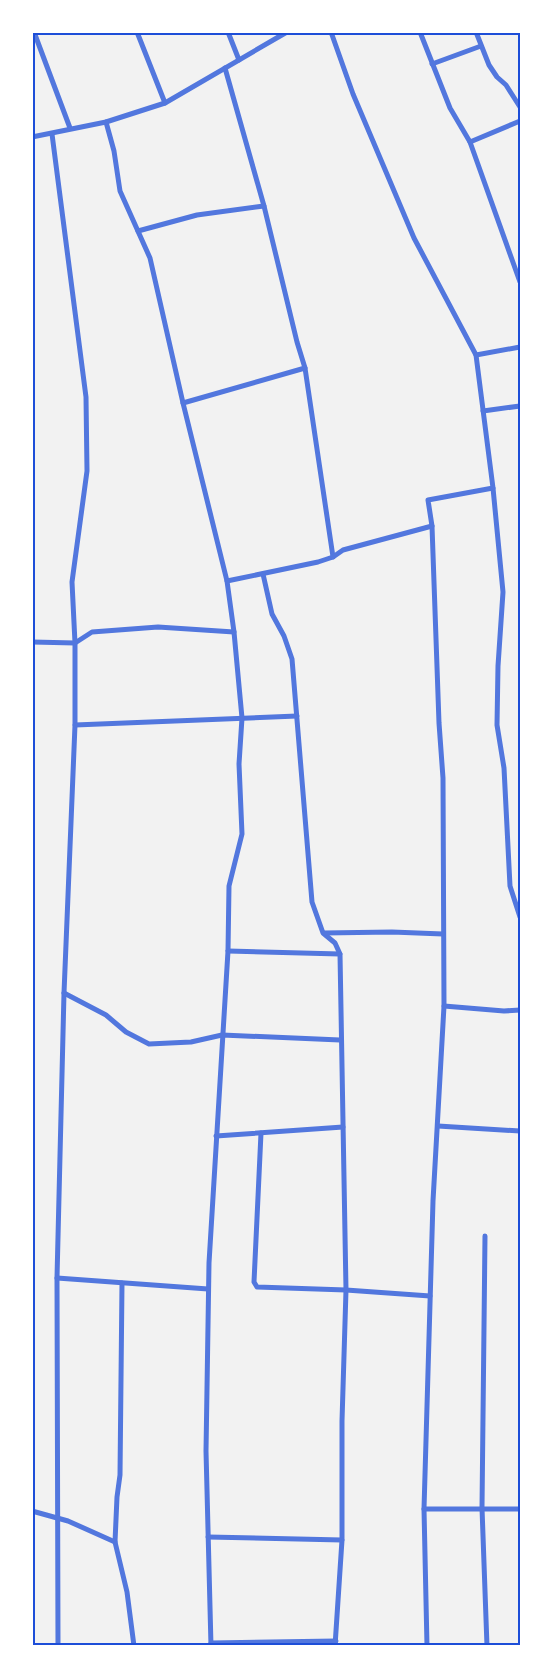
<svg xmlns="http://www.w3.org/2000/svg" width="553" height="1678" font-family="Quicksand,sans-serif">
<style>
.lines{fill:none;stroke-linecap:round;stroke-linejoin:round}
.minor{stroke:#5277de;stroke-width:5}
.neatline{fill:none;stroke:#1d4ed8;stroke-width:2}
</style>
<rect width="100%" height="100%" fill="#f2f2f2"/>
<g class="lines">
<g class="minor">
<polyline points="34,32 70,128"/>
<polyline points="137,32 165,103"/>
<polyline points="228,32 239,60"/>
<polyline points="331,32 353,94 414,238 476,355 493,488 428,500 432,526 439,723 443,778 444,1006 433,1201 424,1509 427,1646"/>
<polyline points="420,32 450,108 470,142 520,282"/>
<polyline points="476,32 489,65 497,77 506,85 520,107"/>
<polyline points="432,64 481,46"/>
<polyline points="225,68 264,206 297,342 305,368 333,557"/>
<polyline points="106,122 114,151 120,191 150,258 183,403 227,581 318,562 333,557 343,550 432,526"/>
<polyline points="52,134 86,397 87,471 72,582 75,643 75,725 64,993 57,1278 58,1646"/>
<polyline points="32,137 106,122 165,103 287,32"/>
<polyline points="470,142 520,121"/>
<polyline points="138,231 197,215 264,206"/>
<polyline points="476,355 520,347"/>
<polyline points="183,403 305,368"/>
<polyline points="483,411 520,406"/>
<polyline points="493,488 503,592 498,666 497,725 504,768 510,886 520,917"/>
<polyline points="263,574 272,614 284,636 292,659 312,902 323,933 335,943 340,954 346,1290 342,1421 342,1540 335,1646"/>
<polyline points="32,642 75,643 92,632 158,627 234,632"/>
<polyline points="75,725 297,716"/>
<polyline points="324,933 392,932 443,934"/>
<polyline points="228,951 340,954"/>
<polyline points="64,993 106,1015 126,1032 149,1044 191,1042 222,1035 340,1040"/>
<polyline points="444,1006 504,1011 520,1010"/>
<polyline points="438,1126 520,1131"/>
<polyline points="261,1133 254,1282 257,1287 346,1290 430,1296"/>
<polyline points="216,1136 343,1127"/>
<polyline points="485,1236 482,1508 487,1646"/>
<polyline points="57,1278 208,1289"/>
<polyline points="122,1283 120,1475 117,1497 115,1542 127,1592 134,1646"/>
<polyline points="424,1509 520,1509"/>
<polyline points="32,1511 68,1521 115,1542"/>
<polyline points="208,1537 342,1540"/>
<polyline points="211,1643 336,1641"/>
<polyline points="211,1646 206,1451 209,1263 228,951 229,886 242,834 239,764 242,718 234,632 227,581"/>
</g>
</g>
<rect width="553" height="1678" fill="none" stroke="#ffffff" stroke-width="68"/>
<rect x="34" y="34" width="485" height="1610" class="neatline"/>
</svg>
